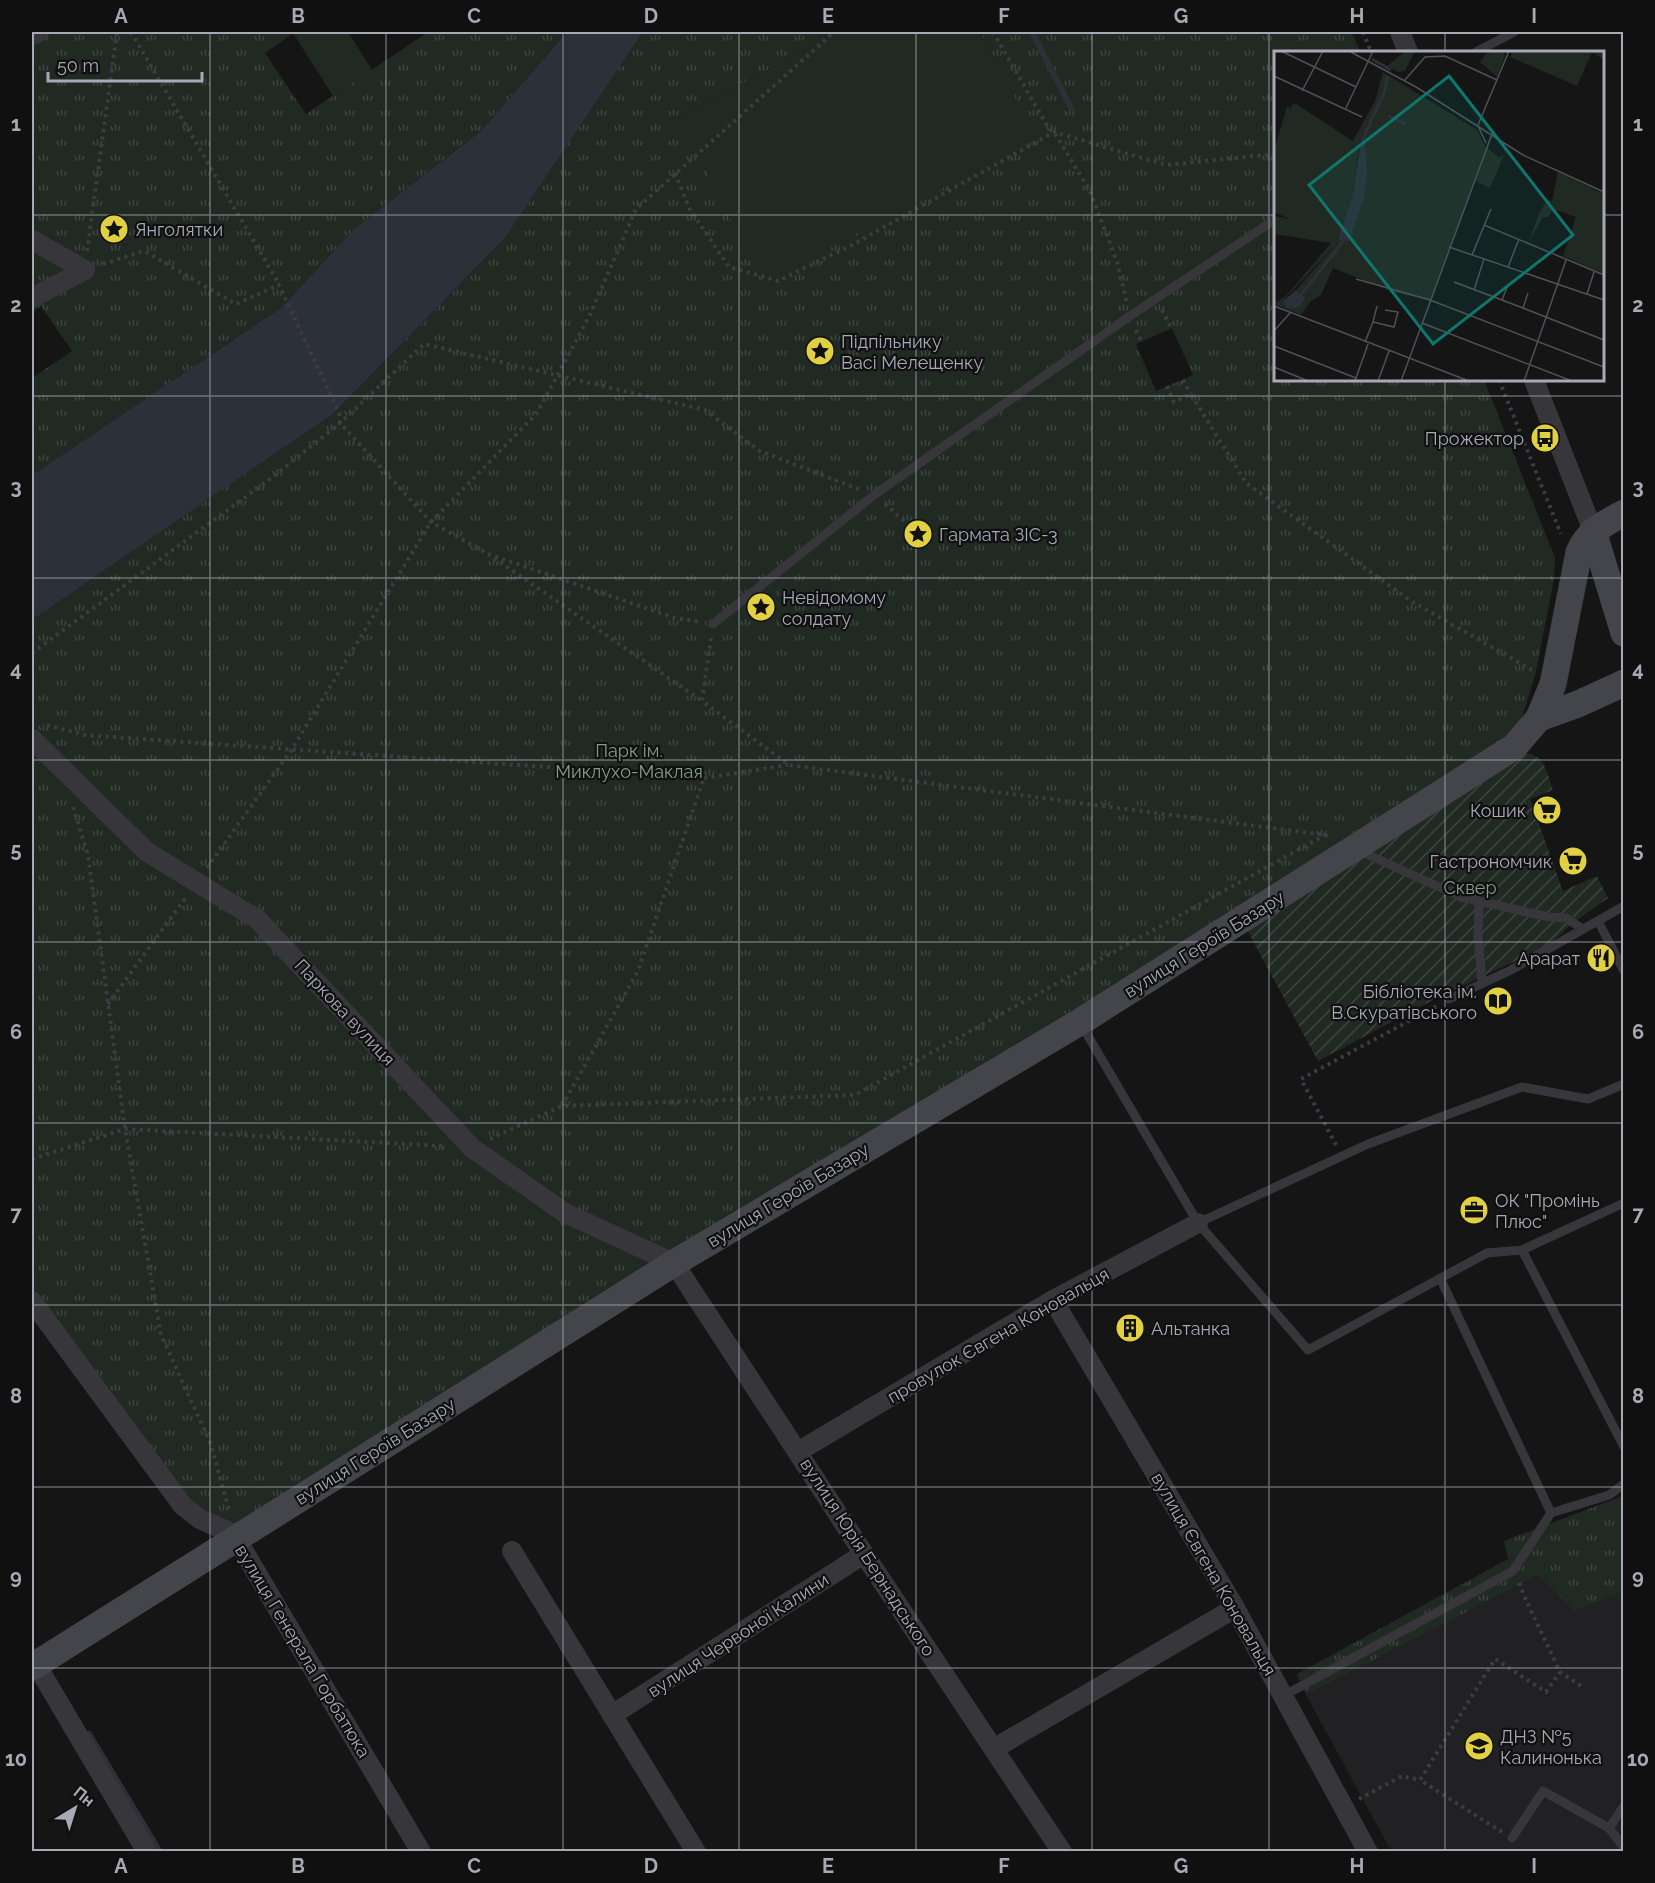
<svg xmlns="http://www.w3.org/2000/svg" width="1655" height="1883" font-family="Raleway,sans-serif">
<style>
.built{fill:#212123}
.grass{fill:url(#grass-tufts);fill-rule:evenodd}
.garden{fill:url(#garden-furrows)}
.pitch{fill:#212923}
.water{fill:#2c3039}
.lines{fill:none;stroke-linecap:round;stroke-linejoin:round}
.stream{stroke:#2c3039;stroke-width:6}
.path{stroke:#3c3c42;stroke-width:4;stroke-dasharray:3 4.5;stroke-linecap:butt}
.lane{stroke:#36363b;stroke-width:9}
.street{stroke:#36363b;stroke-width:20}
.secondary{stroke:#44444b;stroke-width:27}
.grid{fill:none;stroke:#a8a9b5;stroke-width:1.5;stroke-opacity:0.55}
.labels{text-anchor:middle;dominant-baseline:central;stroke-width:4.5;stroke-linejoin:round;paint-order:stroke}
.poi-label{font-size:18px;fill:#a8a9b5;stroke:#101011;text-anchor:start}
.park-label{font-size:18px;fill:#809f89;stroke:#101011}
.street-label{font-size:18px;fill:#a8a9b5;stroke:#101011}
.inset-river{fill:none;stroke:#2c3039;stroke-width:3}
.inset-road{fill:none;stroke:#505056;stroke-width:1.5}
.view{fill:#0f766e;fill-opacity:0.15;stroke:#0f766e;stroke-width:3}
.inset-edge{fill:none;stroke:#a8a9b5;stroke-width:3}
.neatline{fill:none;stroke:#a8a9b5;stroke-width:2}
.grid-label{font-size:20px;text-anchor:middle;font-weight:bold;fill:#a8a9b5}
</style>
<defs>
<pattern id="grass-tufts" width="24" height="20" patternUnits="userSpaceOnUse" patternTransform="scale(1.5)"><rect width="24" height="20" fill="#212923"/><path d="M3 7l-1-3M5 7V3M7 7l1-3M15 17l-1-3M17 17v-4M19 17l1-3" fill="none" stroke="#3e4541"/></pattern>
<pattern id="garden-furrows" width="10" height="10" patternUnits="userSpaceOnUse" patternTransform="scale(1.5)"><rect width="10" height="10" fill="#212923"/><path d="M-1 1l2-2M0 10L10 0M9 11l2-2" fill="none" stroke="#3e4541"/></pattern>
</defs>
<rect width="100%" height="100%" fill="#151516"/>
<polygon class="built" points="1538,1575 1574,1611 1623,1592 1623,1851 1391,1851 1306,1695"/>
<g class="grass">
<polygon points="32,32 295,32 265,53 306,114 428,32 567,32 481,131 354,229 281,308 32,475 32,378 72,351 41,306 32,312"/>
<path d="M643 32H840L678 117 1036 139 980 32H1352L1360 52H1276V380H1484L1555 558 1554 579 1536 672 1513 747 236 1538 209 1524 32 1301V620L333 414 505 238ZM1172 328 1193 375 1156 391 1136 344Z"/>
<polygon points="1623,1496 1623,1592 1574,1611 1538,1575 1306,1695 1297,1674 1508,1559 1504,1541"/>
</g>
<path class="garden" d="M1522 753C1546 754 1546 771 1553 790L1530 799 1563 891 1597 876 1608 898 1573 923 1549 945 1435 999 1318 1061 1247 930Z"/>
<g class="pitch">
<polygon points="295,32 348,32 372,70 333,96 293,33"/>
<polygon points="840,32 980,32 1037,139 764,282 678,117"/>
</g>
<polygon class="water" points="567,32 643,32 505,238 333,414 32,620 32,475 281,308 354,229 481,131"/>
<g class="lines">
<g class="stream">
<polyline points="1032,32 1071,108"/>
<polyline points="89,1734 160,1852"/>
</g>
<g class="path">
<polyline points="131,32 279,284"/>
<polyline points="993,32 1049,129 1054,132 1090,191 1117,262 1127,303"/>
<polyline points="1363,32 1371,52"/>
<polyline points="675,173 689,208 729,267 778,281 852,245 1054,132 1166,165 1276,154"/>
<polyline points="87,251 117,32"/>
<polyline points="103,264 144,251 236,304 279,285 339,413 340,423 431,522 488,554 675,618 701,622"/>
<polyline points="1162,310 1171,328"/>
<polyline points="1136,330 1141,341"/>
<polyline points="1183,380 1191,394"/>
<polyline points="1499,380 1561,534"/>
<polyline points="1167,386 1174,402 1191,394 1246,483 1411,601 1532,670"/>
<polyline points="885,504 918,534"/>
<polyline points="494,558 702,701"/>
<polyline points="711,638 702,701 789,765 1325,835 1330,837"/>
<polyline points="32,653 274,476 340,423 424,344 705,410 760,451 861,490"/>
<polyline points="47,725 85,735 704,778 788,765"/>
<polyline points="73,807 88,855 125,1129 161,1335 210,1442 229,1510"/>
<polyline points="207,868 292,749 431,522 537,413 590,315 636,209 834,32"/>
<polyline points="108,1004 187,896"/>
<polyline points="562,1106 638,971 704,778"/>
<polyline points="490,1139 562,1106 855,1095 1325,835"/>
<polyline points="1336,1145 1301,1079 1437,1006"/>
<polyline points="32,1159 125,1129 443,1146"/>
<polyline points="1519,1583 1526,1600 1560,1672 1581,1686"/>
<polyline points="1359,1799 1402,1776 1420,1780"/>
<polyline points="1502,1832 1420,1780 1495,1659 1546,1692 1560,1672"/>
</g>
<g class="lane">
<polyline points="1476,52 1514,32"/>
<polyline points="713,624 874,495 1130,316 1276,219"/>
<polyline points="1358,850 1461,897 1549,917 1566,918 1583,929"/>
<polyline points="1479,901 1478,937 1482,983"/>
<polyline points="1598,921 1624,971"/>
<polyline points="1449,999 1511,970 1624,906"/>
<polyline points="1081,1024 1198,1223 1308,1350 1487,1253 1522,1250 1624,1203"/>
<polyline points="1198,1223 1368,1144 1522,1087 1588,1099 1624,1084"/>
<polyline points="1522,1250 1624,1447"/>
<polyline points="1551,1513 1609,1495 1624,1484"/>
<polyline points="1283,1696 1513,1571 1551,1513 1440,1278"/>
<polyline points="1609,1828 1624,1806"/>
<polyline points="1512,1838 1543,1791 1609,1828 1624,1848"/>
</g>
<g class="street">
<polyline points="1400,32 1408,52"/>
<polyline points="32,35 39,32"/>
<polyline points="32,240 85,270"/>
<polyline points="32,298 85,270"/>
<polyline points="1534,380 1593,531"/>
<polyline points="32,739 147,852 257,919 472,1148 565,1213 674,1263 864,1554 1062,1852"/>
<polyline points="1053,1300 1235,1608 1368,1852"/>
<polyline points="32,1301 183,1506 200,1519 227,1531 236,1538 421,1852"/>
<polyline points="799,1451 1053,1300 1198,1223"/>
<polyline points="512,1551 696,1852"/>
<polyline points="36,1664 147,1852"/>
<polyline points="612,1715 864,1554"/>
<polyline points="995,1748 1235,1608"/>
</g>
<g class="secondary">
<polyline points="1593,531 1624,633"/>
<polyline points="1539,718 1578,704 1624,683"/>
<path d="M32 1667 674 1263 1080 1022 1514 747 1539 718 1553 684 1579 552C1588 531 1604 524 1624 513"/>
</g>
</g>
<path class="grid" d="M210 32V1852M386 32V1852M563 32V1852M739 32V1852M916 32V1852M1092 32V1852M1269 32V1852M1445 32V52M32 215H1276M1602 215H1624M1445 380V1852M32 396H1624M32 578H1624M32 760H1624M32 942H1624M32 1123H1624M32 1305H1624M32 1487H1624M32 1668H1624"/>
<defs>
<g id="sight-disc" transform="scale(1.5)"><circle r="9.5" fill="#e1d041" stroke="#101011"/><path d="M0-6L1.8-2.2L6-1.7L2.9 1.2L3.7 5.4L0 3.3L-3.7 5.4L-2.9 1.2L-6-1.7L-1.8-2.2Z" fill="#111"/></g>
<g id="bus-disc" transform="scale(1.5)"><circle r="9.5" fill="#e1d041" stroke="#101011"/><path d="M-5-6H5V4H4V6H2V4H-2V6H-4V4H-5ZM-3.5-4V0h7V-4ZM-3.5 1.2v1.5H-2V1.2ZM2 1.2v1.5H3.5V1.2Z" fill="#111"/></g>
<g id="supermarket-disc" transform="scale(1.5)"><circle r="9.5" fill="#e1d041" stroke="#101011"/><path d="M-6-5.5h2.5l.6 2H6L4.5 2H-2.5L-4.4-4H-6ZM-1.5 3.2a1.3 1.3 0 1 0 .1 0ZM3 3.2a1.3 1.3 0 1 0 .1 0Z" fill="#111"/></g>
<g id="restaurant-disc" transform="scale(1.5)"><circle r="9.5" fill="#e1d041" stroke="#101011"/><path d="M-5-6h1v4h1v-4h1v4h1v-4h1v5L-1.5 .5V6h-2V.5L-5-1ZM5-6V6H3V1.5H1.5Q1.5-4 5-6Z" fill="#111"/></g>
<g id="library-disc" transform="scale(1.5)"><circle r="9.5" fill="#e1d041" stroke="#101011"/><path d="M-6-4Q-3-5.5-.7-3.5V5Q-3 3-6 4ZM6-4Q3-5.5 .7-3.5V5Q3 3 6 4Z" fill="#111"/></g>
<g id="office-disc" transform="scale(1.5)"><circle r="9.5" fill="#e1d041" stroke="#101011"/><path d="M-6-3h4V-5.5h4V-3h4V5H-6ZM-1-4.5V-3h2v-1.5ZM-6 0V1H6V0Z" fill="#111"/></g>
<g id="building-disc" transform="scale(1.5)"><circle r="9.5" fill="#e1d041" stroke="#101011"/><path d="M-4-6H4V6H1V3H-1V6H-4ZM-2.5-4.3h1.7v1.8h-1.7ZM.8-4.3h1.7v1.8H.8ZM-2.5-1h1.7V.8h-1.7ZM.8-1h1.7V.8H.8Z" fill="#111"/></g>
<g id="school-disc" transform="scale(1.5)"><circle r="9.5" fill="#e1d041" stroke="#101011"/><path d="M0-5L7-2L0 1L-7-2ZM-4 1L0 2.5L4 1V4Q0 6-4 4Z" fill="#111"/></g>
</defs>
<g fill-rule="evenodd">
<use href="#sight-disc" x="114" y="229"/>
<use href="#sight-disc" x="820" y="351"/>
<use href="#bus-disc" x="1545" y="438"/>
<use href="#sight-disc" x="918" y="534"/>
<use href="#sight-disc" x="761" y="607"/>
<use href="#supermarket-disc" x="1547" y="810"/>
<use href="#supermarket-disc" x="1573" y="861"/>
<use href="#restaurant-disc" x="1601" y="958"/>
<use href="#library-disc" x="1498" y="1001"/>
<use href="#office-disc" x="1474" y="1210"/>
<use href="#building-disc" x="1130" y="1328"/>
<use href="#school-disc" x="1479" y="1746"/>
</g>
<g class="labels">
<g class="poi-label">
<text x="135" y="229">Янголятки</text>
<text x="841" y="341">Підпільнику<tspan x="841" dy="21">Васі Мелещенку</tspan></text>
<text x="1524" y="438" text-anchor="end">Прожектор</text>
<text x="939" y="534">Гармата ЗІС-3</text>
<text x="782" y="597">Невідомому<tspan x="782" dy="21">солдату</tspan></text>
<text x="1526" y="810" text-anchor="end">Кошик</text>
<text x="1552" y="861" text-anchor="end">Гастрономчик</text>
<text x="1580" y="958" text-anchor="end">Арарат</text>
<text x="1477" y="991" text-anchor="end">Бібліотека ім.<tspan x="1477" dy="21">В.Скуратівського</tspan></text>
<text x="1495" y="1200">ОК "Промінь<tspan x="1495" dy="21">Плюс"</tspan></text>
<text x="1151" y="1328">Альтанка</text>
<text x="1500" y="1736">ДНЗ №5<tspan x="1500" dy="21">Калинонька</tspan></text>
</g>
<g class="park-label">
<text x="629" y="750">Парк ім.<tspan x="629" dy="21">Миклухо-Маклая</tspan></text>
<text x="1470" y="887">Сквер</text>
</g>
<g class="street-label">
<text transform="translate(1204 944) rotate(-32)">вулиця Героїв Базару</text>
<text transform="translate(345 1012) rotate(47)">Паркова вулиця</text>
<text transform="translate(788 1195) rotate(-31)">вулиця Героїв Базару</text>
<text transform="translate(998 1335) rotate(-30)">провулок Євгена Коновальця</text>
<text transform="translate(375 1451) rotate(-32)">вулиця Героїв Базару</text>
<text transform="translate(868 1557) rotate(57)">вулиця Юрія Бернадського</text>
<text transform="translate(1214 1574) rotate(60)">вулиця Євгена Коновальця</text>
<text transform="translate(738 1635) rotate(-33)">вулиця Червоної Калини</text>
<text transform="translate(303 1651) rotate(59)">вулиця Генерала Горбатюка</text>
</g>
</g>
<g transform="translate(1274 51)">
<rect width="330" height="330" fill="#151516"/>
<path d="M109 21 203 79 212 97 156 249 122 242 59 217 47 244 37 250 27 264 0 253 13 244 57 192 0 183V165L16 168 0 161V99L13 56 17 57 20 52 79 90 101 50ZM91 90 90 147 65 185 79 142 85 96ZM61 194 71 196 25 256 10 254 8 251ZM284 121 330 143V223L289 205 302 166 279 158 274 166H269L255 190 264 165 273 149 278 150Z" fill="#212923" fill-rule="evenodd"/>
<path d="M214 0H229L231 5 223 26 206 11ZM239 0H330V9L318 1 303 35 236 6Z" fill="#212923"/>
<path d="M132 0H141L131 20 124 21 113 15ZM61 194 72 196 32 247 22 239Z" fill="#212923"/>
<path d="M213 97 225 106 230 104 216 137 202 130Z" fill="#212923"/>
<path d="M20 52 61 78 50 119 42 125 0 105 13 56 17 57ZM113 69 132 77 118 107 100 99Z" fill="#212923"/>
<path d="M87 89 91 90 93 121 90 147 75 190 65 189V185L79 142ZM22 239 32 247 25 256 14 257 8 251Z" fill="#2c3039"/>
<path class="inset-river" d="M98 8 117 19M115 65 132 73M88 90 110 42 114 25M26 245 71 188"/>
<path class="inset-road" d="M7 0 82 36M75 0 142 36 249 104 330 141M0 25 88 66M130 30 151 6 171 5 223 29M28 40 49 0M71 59 99 0M204 74 235 0M204 75 212 92M210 174 330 224M175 196 330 249M198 204 217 158M234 216 245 188M82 228 156 249 330 316M180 231 228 249M234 234 228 249 249 257M200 239 210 208M254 242 249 257 330 289M313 243 320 221M0 255 195 330M103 255 99 271 120 276 124 261 111 259M148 272 298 330M0 280 16 262M91 291 99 271M0 295 82 327M0 316 34 330M81 330 94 293M104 330 115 300M127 330 218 83M250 330 292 209"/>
<path class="view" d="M175 25 299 184 159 293 35 134Z"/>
<rect width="330" height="330" class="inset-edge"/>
</g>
<rect width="1655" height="1883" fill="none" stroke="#101011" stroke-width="66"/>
<g transform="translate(75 1808) rotate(38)" stroke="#101011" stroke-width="4.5" paint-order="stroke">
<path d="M0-4.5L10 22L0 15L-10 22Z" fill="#a8a9b5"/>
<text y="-9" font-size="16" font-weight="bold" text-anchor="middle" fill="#a8a9b5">Пн</text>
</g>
<path d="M48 72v9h154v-9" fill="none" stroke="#a8a9b5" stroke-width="3"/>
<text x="57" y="72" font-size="18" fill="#a8a9b5" stroke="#101011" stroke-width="4.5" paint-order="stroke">50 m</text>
<rect x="33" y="33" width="1589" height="1817" class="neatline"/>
<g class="grid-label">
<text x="121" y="23">A</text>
<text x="298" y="23">B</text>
<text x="474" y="23">C</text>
<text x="651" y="23">D</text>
<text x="828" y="23">E</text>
<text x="1004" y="23">F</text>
<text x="1181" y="23">G</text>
<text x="1357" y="23">H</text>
<text x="1534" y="23">I</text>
<text x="16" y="131">1</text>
<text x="1638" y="131">1</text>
<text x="16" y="312">2</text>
<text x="1638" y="312">2</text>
<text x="16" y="494">3</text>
<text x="1638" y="494">3</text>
<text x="16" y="676">4</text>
<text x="1638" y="676">4</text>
<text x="16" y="857">5</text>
<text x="1638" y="857">5</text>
<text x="16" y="1039">6</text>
<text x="1638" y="1039">6</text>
<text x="16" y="1221">7</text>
<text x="1638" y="1221">7</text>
<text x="16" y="1403">8</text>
<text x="1638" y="1403">8</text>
<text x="16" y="1584">9</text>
<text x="1638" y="1584">9</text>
<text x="16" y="1766">10</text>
<text x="1638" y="1766">10</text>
<text x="121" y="1873">A</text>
<text x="298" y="1873">B</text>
<text x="474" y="1873">C</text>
<text x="651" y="1873">D</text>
<text x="828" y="1873">E</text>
<text x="1004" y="1873">F</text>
<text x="1181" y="1873">G</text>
<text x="1357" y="1873">H</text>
<text x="1534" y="1873">I</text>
</g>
</svg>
